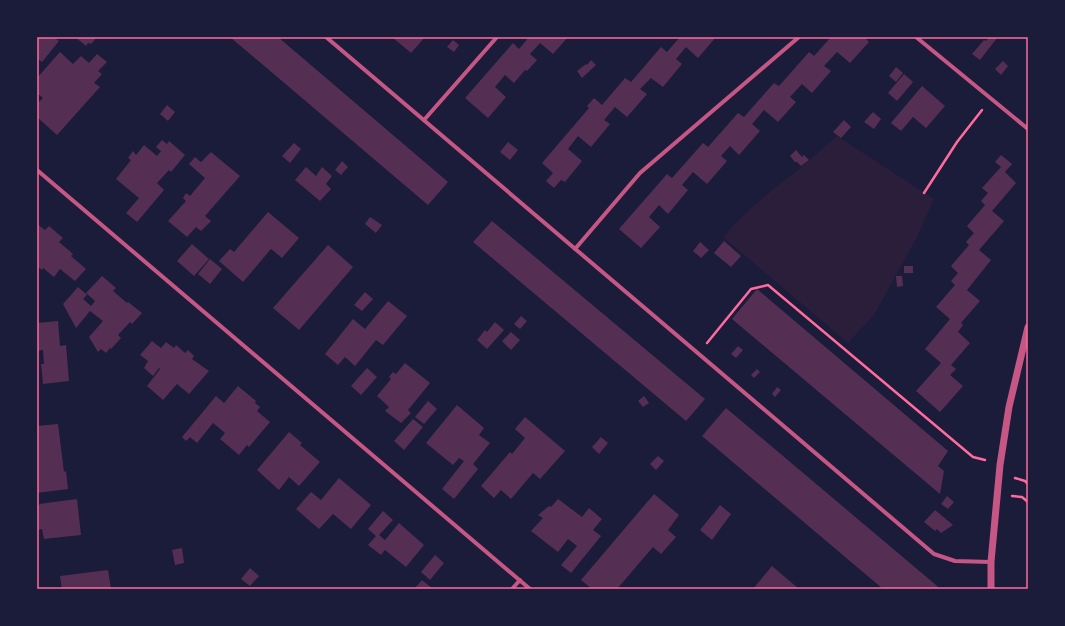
<svg xmlns="http://www.w3.org/2000/svg" width="1065" height="626" font-family="'PT Sans Narrow',sans-serif">
<style>
.green{fill:#2a1e3b}
.building{fill:#542f53}
.lines{fill:none;stroke-linecap:round;stroke-linejoin:round}
.path{stroke:#ff6b9d;stroke-width:2.5}
.minor{stroke:#c65784;stroke-width:4}
.tertiary{stroke:#c65784;stroke-width:7}
.neatline{fill:none;stroke:#ff6b9d;stroke-width:1.5}
</style>
<rect width="100%" height="100%" fill="#1b1b3a"/>
<path class="green" d="M837 136 934 199 917 237 874 315 848 343 723 237C745 211 772 190 799 169 812 158 824 147 837 136Z"/>
<g class="building">
<polygon points="37,37 53,37 59,41 42,62 37,58"/>
<polygon points="75,37 97,37 91,44 88,43 86,46"/>
<polygon points="230,37 278,37 448,182 428,205"/>
<polygon points="392,37 425,37 411,53"/>
<polygon points="529,37 568,37 553,54 540,43 530,54 537,60 527,71 525,70 514,83 505,75 495,87 506,97 488,118 465,98 513,43 519,49"/>
<polygon points="680,37 716,37 698,58 686,47 676,59 682,64 663,87 651,78 640,89 647,94 627,117 615,107 604,120 610,124 591,147 578,136 568,149 582,161 565,182 561,180 554,188 546,181 553,173 542,163 589,108 587,106 594,98 602,105 625,78 631,82 661,47 667,52"/>
<polygon points="831,37 864,37 869,42 850,63 837,52 824,66 831,71 812,93 802,84 790,97 796,102 778,122 764,110 752,124 760,131 739,155 730,146 721,156 727,161 707,184 693,172 682,185 688,190 668,214 659,205 649,217 660,227 641,248 619,229 667,174 672,178 703,143 708,147 738,113 744,117 774,83 779,86 809,52 814,56"/>
<polygon points="989,37 996,37 997,38 980,60 972,54 984,40 986,41"/>
<polygon points="453,40 459,45 454,52 447,47"/>
<polygon points="60,52 73,64 81,56 89,63 97,54 107,62 98,71 102,74 94,83 100,87 57,135 37,117 37,104 43,98 37,93 37,78"/>
<polygon points="591,60 596,65 582,78 577,71 586,64 587,65"/>
<polygon points="1003,61 1008,66 1001,75 995,69"/>
<polygon points="896,67 903,73 896,82 889,76"/>
<polygon points="904,74 913,82 897,101 888,93"/>
<polygon points="922,86 945,106 926,128 913,117 901,131 891,123"/>
<polygon points="167,105 175,112 168,121 160,114"/>
<polygon points="873,112 881,119 874,129 864,122"/>
<polygon points="844,120 851,127 841,138 833,132"/>
<polygon points="162,140 167,144 169,141 185,155 171,172 169,170 157,183 164,190 137,222 126,213 139,198 116,179 131,160 128,158 133,151 136,155 144,145 157,156 161,151 156,147"/>
<polygon points="508,142 518,150 510,160 500,152"/>
<polygon points="294,143 301,149 290,163 282,156"/>
<polygon points="796,150 802,157 804,155 809,160 801,166 797,162 795,162 790,156"/>
<polygon points="211,152 240,176 205,216 211,221 201,231 196,227 187,237 168,221 186,201 183,198 186,193 190,196 205,178 189,164 195,157 201,162"/>
<polygon points="1001,155 1012,164 1005,172 1016,183 992,211 1004,221 979,250 991,260 967,290 980,301 961,323 963,325 958,332 970,343 951,365 956,369 950,375 963,386 940,412 916,391 941,363 925,349 950,319 936,307 955,285 951,281 958,273 951,266 969,245 966,242 974,233 967,226 985,205 981,201 988,193 982,188 1001,167 995,162"/>
<polygon points="342,161 348,167 341,175 335,170"/>
<polygon points="306,167 316,176 322,167 332,176 326,184 331,189 320,201 295,180"/>
<polygon points="268,212 299,238 282,258 271,249 243,282 219,261 230,249 234,252"/>
<polygon points="370,217 382,225 376,233 365,224"/>
<polygon points="492,221 705,399 686,421 473,242"/>
<polygon points="37,224 45,230 49,226 63,238 59,242 73,254 71,256 86,269 75,281 60,269 54,277 43,268 42,270 37,266"/>
<polygon points="724,241 741,256 731,267 714,253"/>
<polygon points="700,242 709,250 701,258 693,251"/>
<polygon points="192,244 209,259 194,276 177,261"/>
<polygon points="328,245 353,267 299,330 273,308"/>
<polygon points="210,259 222,269 210,284 198,274"/>
<rect x="904" y="266" width="9" height="7"/>
<polygon points="102,276 116,288 113,291 127,303 128,302 142,313 132,324 130,322 118,335 121,338 111,349 110,348 106,353 101,349 98,352 89,337 103,321 90,311 76,328 63,304 78,287 87,295 83,299 91,306 95,301 86,293"/>
<polygon points="896,276 902,276 903,286 897,287"/>
<polygon points="757,289 948,451 938,466 944,471 940,494 732,319"/>
<polygon points="365,292 373,299 362,311 354,305"/>
<polygon points="388,301 407,316 383,345 376,340 355,366 345,357 338,365 325,354 353,319 365,329"/>
<polygon points="521,316 527,321 520,329 514,324"/>
<polygon points="58,321 60,346 66,345 69,381 43,384 41,364 44,364 43,350 37,351 37,323"/>
<polygon points="495,322 504,330 487,349 477,340 485,330 487,332"/>
<polygon points="511,332 520,340 511,350 502,341"/>
<polygon points="152,341 161,348 166,342 174,348 176,345 185,353 188,350 194,356 192,359 209,371 189,394 177,384 163,400 147,386 160,369 159,368 153,376 144,368 148,361 140,355"/>
<polygon points="738,346 743,350 736,358 731,354"/>
<polygon points="405,363 430,383 408,410 411,413 401,423 385,411 389,407 377,396 391,379 389,377 393,372 396,374"/>
<polygon points="367,368 377,377 361,395 351,386"/>
<polygon points="757,369 760,372 754,378 751,375"/>
<polygon points="238,386 256,401 255,403 260,407 257,411 270,422 249,447 247,445 239,455 220,439 225,433 213,423 197,443 190,437 186,441 182,437 216,396 224,403"/>
<polygon points="777,387 781,390 775,397 772,394"/>
<polygon points="644,396 649,403 643,407 638,401"/>
<polygon points="428,401 437,409 424,424 415,417"/>
<polygon points="457,405 484,428 479,435 490,443 473,464 478,469 454,499 442,489 464,461 459,458 453,465 426,443"/>
<polygon points="726,408 936,585 938,587 936,589 883,589 702,436"/>
<polygon points="525,417 565,451 540,479 533,473 511,499 501,490 494,498 481,486 510,452 512,454 525,438 515,429"/>
<polygon points="413,419 423,427 404,450 394,441"/>
<polygon points="58,424 64,472 66,471 68,489 37,493 37,426"/>
<polygon points="289,432 302,443 300,445 320,462 299,486 289,477 279,490 257,470"/>
<polygon points="601,437 608,443 599,454 592,447"/>
<polygon points="658,456 664,461 656,470 650,464"/>
<polygon points="339,478 371,505 351,529 333,514 319,529 296,509 311,492 321,500"/>
<polygon points="654,494 679,515 668,530 676,537 661,554 653,547 617,589 592,589 581,580"/>
<polygon points="947,496 954,502 948,509 941,504"/>
<polygon points="77,499 81,535 44,539 42,529 37,530 37,506 40,505 39,504"/>
<polygon points="558,499 582,517 589,508 602,519 593,530 601,536 571,573 561,565 577,546 568,539 558,552 531,531 543,518 538,515 549,506 551,507"/>
<polygon points="720,505 731,514 712,540 700,530"/>
<polygon points="935,510 953,525 941,533 937,529 935,531 924,522"/>
<polygon points="383,511 393,520 379,535 385,540 399,523 424,545 406,567 385,550 381,555 368,545 376,536 368,529"/>
<polygon points="182,548 184,563 175,565 172,550"/>
<polygon points="435,555 444,563 430,580 421,572"/>
<polygon points="772,566 799,589 753,589"/>
<polygon points="250,568 259,576 250,586 241,579"/>
<polygon points="108,570 111,589 62,589 60,576"/>
<polygon points="422,580 433,589 414,589"/>
</g>
<g class="lines">
<g class="path">
<polyline points="924,193 957,142 982,110"/>
<polyline points="707,343 751,289 768,285 973,457 985,460"/>
<polyline points="1015,478 1025,481 1028,484"/>
<polyline points="1012,496 1022,497 1028,502"/>
</g>
<g class="minor">
<polyline points="326,37 934,554 955,561 991,562"/>
<polyline points="916,37 1028,129"/>
<polyline points="424,120 497,37"/>
<polyline points="37,170 530,589"/>
<polyline points="575,249 640,173 799,37"/>
<polyline points="512,589 520,580"/>
</g>
<polyline class="tertiary" points="991,589 991,562 1000,465 1009,407 1028,327"/>
</g>
<rect width="1065" height="626" fill="none" stroke="#1b1b3a" stroke-width="76"/>
<rect x="38" y="38" width="989" height="550" class="neatline"/>
</svg>
